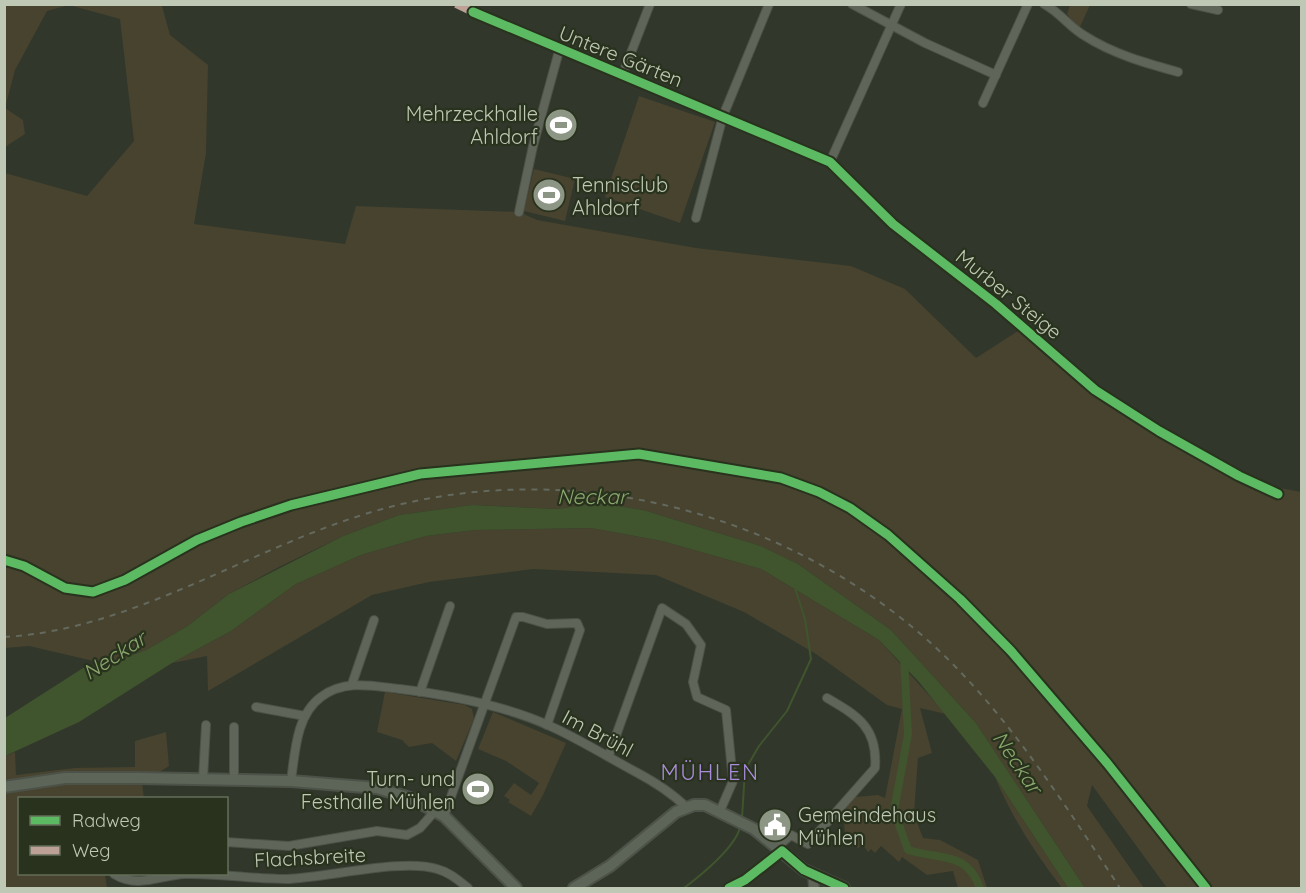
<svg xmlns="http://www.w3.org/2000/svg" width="1306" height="893" font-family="Quicksand,sans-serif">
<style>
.green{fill:#47432f}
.water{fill:#40542e}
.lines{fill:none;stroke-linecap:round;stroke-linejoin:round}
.stream{stroke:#40542e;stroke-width:2}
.canal{stroke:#40542e;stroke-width:8}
.minor-casing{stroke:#4d5248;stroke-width:10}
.tertiary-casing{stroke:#4d5248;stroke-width:12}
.secondary-casing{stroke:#4d5248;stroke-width:14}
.minor{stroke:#60655a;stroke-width:8}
.tertiary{stroke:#60655a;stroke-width:9}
.secondary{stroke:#5d6458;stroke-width:10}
.rail{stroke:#64695e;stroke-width:2;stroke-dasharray:6 6;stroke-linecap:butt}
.quiet{stroke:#bda197;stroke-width:8;stroke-dasharray:15 8;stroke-linecap:butt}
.cycleway-casing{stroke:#28321d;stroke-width:13}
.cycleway{stroke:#5cba63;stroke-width:9}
.labels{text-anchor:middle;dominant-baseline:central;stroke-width:4.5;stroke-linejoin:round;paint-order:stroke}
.street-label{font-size:20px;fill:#bec8b4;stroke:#28321d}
.poi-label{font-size:20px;fill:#bec8b4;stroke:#28321d;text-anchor:end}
.water-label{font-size:21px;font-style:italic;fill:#8ba76e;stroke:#28321d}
.quarter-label{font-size:22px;letter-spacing:1.5px;fill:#a98cdd;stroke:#28321d}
</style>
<rect width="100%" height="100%" fill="#31372b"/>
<g class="green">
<polygon points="5,5 159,5 162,6 170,35 208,65 206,153 194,224 345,244 356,206 519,212 537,220 696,248 851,266 905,289 976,358 1018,331 1110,404 1237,480 1301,492 1301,888 1167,888 1092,785 1087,806 1144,888 1085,888 976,723 891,630 798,564 761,546 643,510 598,503 557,509 472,505 399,515 343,536 279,567 229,594 186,627 146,650 119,660 102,663 29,646 5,648 5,173 87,196 134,141 120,19 69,5 47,11 15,70 5,108 23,120 25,134 5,147"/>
<polygon points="1070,5 1090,5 1079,29 1067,14"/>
<polygon points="639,96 715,122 680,223 605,197"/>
<polygon points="534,169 575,179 565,221 524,211"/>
<polygon points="591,528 662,541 761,569 879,640 946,714 920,708 932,753 918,758 914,814 923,838 940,840 978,860 987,888 958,888 953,871 927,875 902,857 899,862 881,846 875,853 871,849 868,852 863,845 858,848 845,835 843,812 855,797 878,795 885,798 902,709 887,705 816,654 744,612 656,575 533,569 429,582 372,595 208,691 207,656 172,663 231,631 296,584 361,555 426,536 475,530"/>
<polygon points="385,692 465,705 472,709 474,719 456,761 432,743 409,747 402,740 377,732"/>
<polygon points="493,712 566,743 543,795 531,816 508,802 510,800 504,796 514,783 531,795 539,783 506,761 478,749"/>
<polygon points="166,732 169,766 142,783 144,798 20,798 20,874 105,874 107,888 5,888 5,756 15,752 16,775 75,768 135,767 135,741"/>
<path d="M995 777 1068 888H1062C1035 853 1012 818 995 777Z"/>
</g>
<polygon class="water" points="598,503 643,510 761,546 798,564 891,630 976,723 1085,888 1068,888 995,777 919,682 879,640 761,569 662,541 591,528 475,530 426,536 361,555 296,584 231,631 172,663 79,722 5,756 5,718 83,668 119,660 146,650 186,627 229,594 343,536 399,515 472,505 557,509"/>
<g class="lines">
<g class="stream">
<polyline points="742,818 745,770 759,746 787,711 811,659 805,619 794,585"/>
<path d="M684 888C700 876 736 847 740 827"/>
</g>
<path class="canal" d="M904 658 908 734 894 811 908 850C940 860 967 851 980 888"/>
<g class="minor-casing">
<g id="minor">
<polyline points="852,4 925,43 996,75"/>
<path d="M1044 4C1061 13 1069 27 1085 36 1113 54 1146 63 1178 72"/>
<polyline points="1191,4 1218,10"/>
<polyline points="473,12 830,162 893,224 996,304 1095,390 1159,431 1239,476 1278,494"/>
<polyline points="622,76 650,4"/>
<polyline points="983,103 1028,4"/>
<polyline points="830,162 901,4"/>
<polyline points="519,212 533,146 559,51"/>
<polyline points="696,218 723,116 769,4"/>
<polyline points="352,684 374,620"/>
<polyline points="420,692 450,606"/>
<polyline points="256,707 305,716"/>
<polyline points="609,755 662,608 686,624 701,645 693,682 697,697 726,710 733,781 720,811"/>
<polyline points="203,779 206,725"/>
<polyline points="234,779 234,727"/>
<path d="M291 781C295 753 296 715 321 697 345 679 373 686 400 689 449 695 504 705 550 726 579 739 606 756 634 771 653 781 671 792 686 807"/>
<polyline points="444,816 516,617 523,617 547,624 577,623 580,630 547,725"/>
<polyline points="226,842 289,846 377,831 407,835 420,828 435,811"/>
<path d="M777 847 791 835 808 844 875 768C878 728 858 716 827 698"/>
<path d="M114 874C138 889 161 875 185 874 219 873 253 879 286 879 326 878 403 858 437 869 449 872 458 880 468 888"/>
<polyline points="729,888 745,880 782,851"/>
</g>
</g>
<g class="tertiary-casing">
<polyline id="tertiary" points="813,875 814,888"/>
</g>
<g class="secondary-casing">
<g id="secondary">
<polyline points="4,787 65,778 138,778 291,781 377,788 410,798 444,816 516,888"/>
<polyline points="574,888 610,866 676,812 694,805 705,805 754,829 804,870 844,888"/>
</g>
</g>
<use href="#minor" class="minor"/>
<use href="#tertiary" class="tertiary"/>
<use href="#secondary" class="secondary"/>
<path class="rail" d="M4 637C130 630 244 552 362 515 554 454 773 505 924 637 1003 706 1062 801 1120 888"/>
<polyline class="quiet" points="456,4 473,12"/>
<g class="cycleway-casing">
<g id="cycleway">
<polyline points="473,12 830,162 893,224 996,304 1095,390 1159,431 1239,476 1278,494"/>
<polyline points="4,560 24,566 65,588 93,592 125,580 197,540 241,522 291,505 420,474 639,454 781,478 819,492 850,508 888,535 960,599 1011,651 1107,763 1206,888"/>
<polyline points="729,888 745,880 782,851 804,870 844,888"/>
</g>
</g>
<use href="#cycleway" class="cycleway"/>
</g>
<defs>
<g id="stadium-disc" transform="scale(1.725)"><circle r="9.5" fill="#8d9584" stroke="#28321d"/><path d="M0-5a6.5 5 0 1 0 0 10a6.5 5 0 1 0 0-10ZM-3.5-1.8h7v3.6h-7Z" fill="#fff"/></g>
<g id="civic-disc" transform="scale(1.725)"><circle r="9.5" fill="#8d9584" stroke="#28321d"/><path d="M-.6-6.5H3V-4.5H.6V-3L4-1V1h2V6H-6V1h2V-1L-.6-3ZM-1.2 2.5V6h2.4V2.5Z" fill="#fff"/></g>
</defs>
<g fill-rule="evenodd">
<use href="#stadium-disc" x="561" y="125"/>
<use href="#stadium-disc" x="549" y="195"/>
<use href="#stadium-disc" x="478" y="789"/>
<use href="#civic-disc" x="775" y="825"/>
</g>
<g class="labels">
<g class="street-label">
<text transform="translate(621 56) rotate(22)">Untere Gärten</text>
<text transform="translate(1009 294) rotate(39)">Murber Steige</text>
<text transform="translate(598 733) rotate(28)">Im Brühl</text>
<text transform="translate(310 857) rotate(-3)">Flachsbreite</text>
</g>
<g class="poi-label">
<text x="538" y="113">Mehrzeckhalle<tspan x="538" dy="23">Ahldorf</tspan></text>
<text x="572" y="184" text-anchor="start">Tennisclub<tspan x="572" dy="23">Ahldorf</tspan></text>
<text x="455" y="778">Turn- und<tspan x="455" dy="23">Festhalle Mühlen</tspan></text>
<text x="798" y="814" text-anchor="start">Gemeindehaus<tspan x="798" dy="23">Mühlen</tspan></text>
</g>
<g class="water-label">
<text x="592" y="496">Neckar</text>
<text transform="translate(114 655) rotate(-33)">Neckar</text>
<text transform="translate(1018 762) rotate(56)">Neckar</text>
</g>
<g class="quarter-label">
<text x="710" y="772">MÜHLEN</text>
</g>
</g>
<rect width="1306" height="893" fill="none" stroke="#bec8b4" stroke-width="12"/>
<rect x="18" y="797" width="210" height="78" fill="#28321d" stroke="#646e59" stroke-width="1.5"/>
<rect x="30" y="816" width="30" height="9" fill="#5cba63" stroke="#646e59" stroke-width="1.5"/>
<text x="72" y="827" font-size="18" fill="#bec8b4">Radweg</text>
<rect x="30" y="846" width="30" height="9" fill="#bda197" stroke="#646e59" stroke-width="1.5"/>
<text x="72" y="857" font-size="18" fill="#bec8b4">Weg</text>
</svg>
